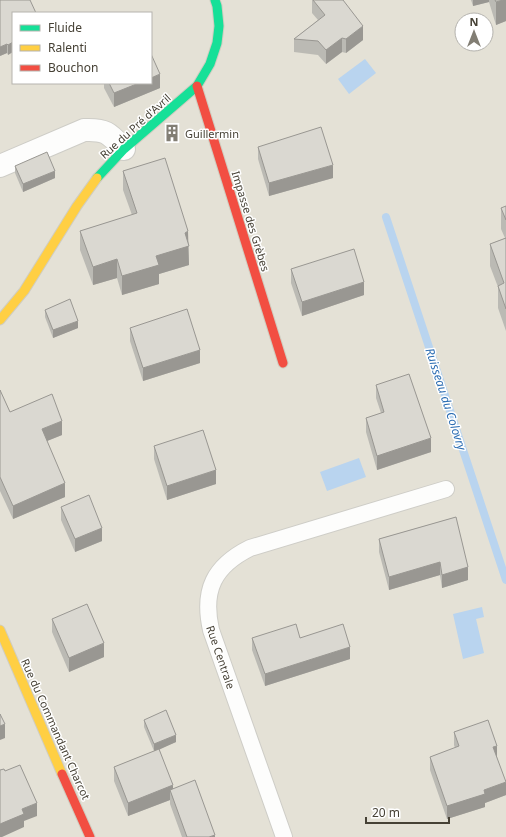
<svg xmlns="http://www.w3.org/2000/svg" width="506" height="837" font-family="'Noto Sans',sans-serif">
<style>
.residential{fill:#e4e1d6;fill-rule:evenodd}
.water{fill:#b9d4ef}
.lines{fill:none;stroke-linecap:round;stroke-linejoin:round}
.stream{stroke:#b9d4ef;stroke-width:8}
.lane-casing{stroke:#cecdc7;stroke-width:18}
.street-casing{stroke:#cecdc7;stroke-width:24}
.fast-casing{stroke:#d0cdc0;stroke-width:11}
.slow-casing{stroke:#d0cdc0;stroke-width:11}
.jam-casing{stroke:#d0cdc0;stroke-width:11}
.lane{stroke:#fdfdfc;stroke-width:16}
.street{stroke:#fdfdfc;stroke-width:22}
.fast{stroke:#16e098;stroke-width:9}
.slow{stroke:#ffcf43;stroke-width:9}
.jam{stroke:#f24e42;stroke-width:9}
.wall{fill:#bbbab4}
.shaded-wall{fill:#999792}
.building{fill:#dad8d1;stroke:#999792}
.labels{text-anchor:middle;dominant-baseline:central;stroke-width:3;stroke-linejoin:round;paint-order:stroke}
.street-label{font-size:11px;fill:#464135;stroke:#fff}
.poi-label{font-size:11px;fill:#464135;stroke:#fff;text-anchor:start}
.water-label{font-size:12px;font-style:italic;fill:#2d6eb3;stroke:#fff}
</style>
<rect width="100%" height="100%" fill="#f0efe9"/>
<path class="residential" d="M0 0H506V837H0ZM13 13H151V83H13ZM462 20H486V44H462Z"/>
<g class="water">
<polygon points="365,59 376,73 349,94 338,79"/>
<polygon points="359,458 366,477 327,491 320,472"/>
<polygon points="482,607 484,617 476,619 484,653 463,659 453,614"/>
</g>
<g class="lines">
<polyline class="stream" points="386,217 506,580"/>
<g class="lane-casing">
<path id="lane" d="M284 837 211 630C202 590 214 566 250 548L446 489"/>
</g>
<g class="street-casing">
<path id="street" d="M0 166 84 130C106 129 109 133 124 149"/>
</g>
<g class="fast-casing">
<polyline id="fast" points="97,178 124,149 197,86 210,64 217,43 219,26 217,6 215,0"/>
</g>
<g class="slow-casing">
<g id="slow">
<polyline points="0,320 24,291 77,206 97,178"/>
<polyline points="0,630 62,774"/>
</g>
</g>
<g class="jam-casing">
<g id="jam">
<polyline points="197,86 283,363"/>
<polyline points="62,774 90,837"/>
</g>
</g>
<use href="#lane" class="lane"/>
<use href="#street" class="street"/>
<use href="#fast" class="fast"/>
<use href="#slow" class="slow"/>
<use href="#jam" class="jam"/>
</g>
<g class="wall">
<polygon points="30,0 8,55 7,53 0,56"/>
<polygon points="312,0 343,0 363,40 346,53 342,52 326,64 318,55 294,52 294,39 318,20 312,13"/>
<polygon points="471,0 506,0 506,21 496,25 489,2 473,6"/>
<polygon points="104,83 151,83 160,88 114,107 104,88"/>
<polygon points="258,147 333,178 269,196 258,159"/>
<polygon points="15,166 55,178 23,192 15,173"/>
<polygon points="123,171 188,244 189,265 159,274 159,284 122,295 117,278 93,285 80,250 80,231 132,215 123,190"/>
<polygon points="506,206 506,331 498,308 498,287 490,266 490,244 505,238 501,229 501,208"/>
<polygon points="291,269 364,295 302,316 291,283"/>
<polygon points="45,310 78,328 53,338 45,317"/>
<polygon points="130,328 200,363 143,381 130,341"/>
<polygon points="376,385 431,452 377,470 366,432 366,418 381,413 376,398"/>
<polygon points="0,390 10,412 62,435 47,441 65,497 13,519 0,491"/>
<polygon points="154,446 216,484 167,500 154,459"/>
<polygon points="61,507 102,541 75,552 61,520"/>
<polygon points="456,517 468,580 442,588 440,575 389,590 379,552 379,539"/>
<polygon points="52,619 104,657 69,672 52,632"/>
<polygon points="252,638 350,659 265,686 252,650"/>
<polygon points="144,720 176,742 159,749 173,788 215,837 182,837 170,804 170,800 128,816 114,781 114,767 154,751 144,727"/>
<polygon points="454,732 497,757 506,795 485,803 485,807 447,819 430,770 430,757 455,748 454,745"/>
</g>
<g class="shaded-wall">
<polygon points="473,0 489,0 489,2 473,6"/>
<polygon points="503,0 506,0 506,21 496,25 496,2"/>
<polygon points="363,26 363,40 346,53 346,39"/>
<polygon points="342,38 342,52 326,64 326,50"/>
<polygon points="13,42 13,52 8,55 8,45"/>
<polygon points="7,44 7,53 0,56 0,47"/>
<polygon points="160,74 160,88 114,107 114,93 139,83 151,83 151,78"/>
<polygon points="333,165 333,178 269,196 269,183"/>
<polygon points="55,171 55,178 23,192 23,184"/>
<polygon points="188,231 189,265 159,274 159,284 122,295 122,276 156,256 185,233"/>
<polygon points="117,259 117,278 93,285 93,267"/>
<polygon points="364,282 364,295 302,316 302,302"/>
<polygon points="78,321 78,328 53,338 53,330"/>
<polygon points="200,350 200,363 143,381 143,368"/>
<polygon points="62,421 62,435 42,443 42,429"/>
<polygon points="431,438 431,452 377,470 377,456"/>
<polygon points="216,470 216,484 167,500 167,486"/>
<polygon points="65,483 65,497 13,519 13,506"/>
<polygon points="102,528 102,541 75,552 75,539"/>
<polygon points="440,562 440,575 389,590 389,577"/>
<polygon points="468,567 468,580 442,588 442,575"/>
<polygon points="104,643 104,657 69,672 69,658"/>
<polygon points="350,647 350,659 265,686 265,674"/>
<polygon points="5,724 5,738 0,740 0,726"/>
<polygon points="176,735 176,742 154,752 154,744"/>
<polygon points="497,746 497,759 493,747"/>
<polygon points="506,782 506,795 485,803 485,807 447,819 447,806 484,790"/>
<polygon points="173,785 173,799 170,790 170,800 128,816 128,803"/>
<polygon points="37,803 37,816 24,821 24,827 2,837 0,837 0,824 22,809"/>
<polygon points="215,835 215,837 209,837"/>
</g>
<g class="building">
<polygon points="0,0 30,0 36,13 13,13 13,42 8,45 7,44 0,47"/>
<polygon points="313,0 343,0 363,26 346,39 342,38 326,50 318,41 294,39 325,15"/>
<polygon points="495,0 503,0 496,2"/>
<polygon points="151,54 160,74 151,78"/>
<polygon points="109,83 139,83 114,93"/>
<polygon points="321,127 333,165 269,183 258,147"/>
<polygon points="47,152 55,171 23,184 15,166"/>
<polygon points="165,158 188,231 185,233 189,246 156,256 159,265 122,276 117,259 93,267 80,231 137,213 123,171"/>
<polygon points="506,206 506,220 501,208"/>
<polygon points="506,238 506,309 498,286 504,283 490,244"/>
<polygon points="354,249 364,282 302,302 291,269"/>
<polygon points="70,299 78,321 53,330 45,310"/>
<polygon points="187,309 200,350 143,368 130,328"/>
<polygon points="409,374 431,438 377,456 366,418 384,412 376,385"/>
<polygon points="0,390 10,412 52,394 62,421 42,429 65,483 13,506 0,477"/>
<polygon points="203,430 216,470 167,486 154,446"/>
<polygon points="89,495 102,528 75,539 61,507"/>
<polygon points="456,517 468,567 442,575 440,562 389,577 379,539"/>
<polygon points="87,604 104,643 69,658 52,619"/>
<polygon points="296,624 300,638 343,624 350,647 265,674 252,638"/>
<polygon points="166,710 176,735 154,744 144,720"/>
<polygon points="0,714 5,724 0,726"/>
<polygon points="488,720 497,746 493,747 506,782 484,790 485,794 447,806 430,757 459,746 454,732"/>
<polygon points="159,749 173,785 128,803 114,767"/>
<polygon points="20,765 37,803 22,809 24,814 0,824 0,770 4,769 5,771"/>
<polygon points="195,780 215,835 209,837 187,837 170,790"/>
</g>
<defs>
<g id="building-bare" transform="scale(1.38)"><path d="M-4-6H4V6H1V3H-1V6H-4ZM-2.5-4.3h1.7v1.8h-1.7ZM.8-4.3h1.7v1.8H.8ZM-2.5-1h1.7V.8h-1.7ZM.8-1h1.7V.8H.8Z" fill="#827e74" stroke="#fff" stroke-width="2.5" paint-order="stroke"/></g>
</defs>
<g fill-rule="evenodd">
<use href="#building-bare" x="172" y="133"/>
</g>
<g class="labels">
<g class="street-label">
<text transform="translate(135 126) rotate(-42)">Rue du Pré d'Avril</text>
<text transform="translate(251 221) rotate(73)">Impasse des Grèbes</text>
<text transform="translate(221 657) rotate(71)">Rue Centrale</text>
<text transform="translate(56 729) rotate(66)">Rue du Commandant Charcot</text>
</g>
<g class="poi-label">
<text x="185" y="133">Guillermin</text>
</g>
<g class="water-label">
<text transform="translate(446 399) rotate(72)">Ruisseau du Colovry</text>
</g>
</g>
<rect x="12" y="12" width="140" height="72" fill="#ffffff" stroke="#b5b3ae"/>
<rect x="20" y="25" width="20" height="6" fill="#16e098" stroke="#b5b3ae"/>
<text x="48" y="32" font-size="12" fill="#464135">Fluide</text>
<rect x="20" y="45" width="20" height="6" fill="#ffcf43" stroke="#b5b3ae"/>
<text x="48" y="52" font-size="12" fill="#464135">Ralenti</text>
<rect x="20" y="65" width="20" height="6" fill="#f24e42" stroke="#b5b3ae"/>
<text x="48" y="72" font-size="12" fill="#464135">Bouchon</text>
<g transform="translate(474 32)"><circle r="19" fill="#ffffff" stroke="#b5b3ae"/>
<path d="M0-3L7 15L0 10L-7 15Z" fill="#827e74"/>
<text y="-6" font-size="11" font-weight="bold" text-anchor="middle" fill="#464135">N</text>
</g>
<path d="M366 817v6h83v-6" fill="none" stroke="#464135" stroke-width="2"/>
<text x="372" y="817" font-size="12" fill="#464135" stroke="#ffffff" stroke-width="3" paint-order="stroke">20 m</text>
</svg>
